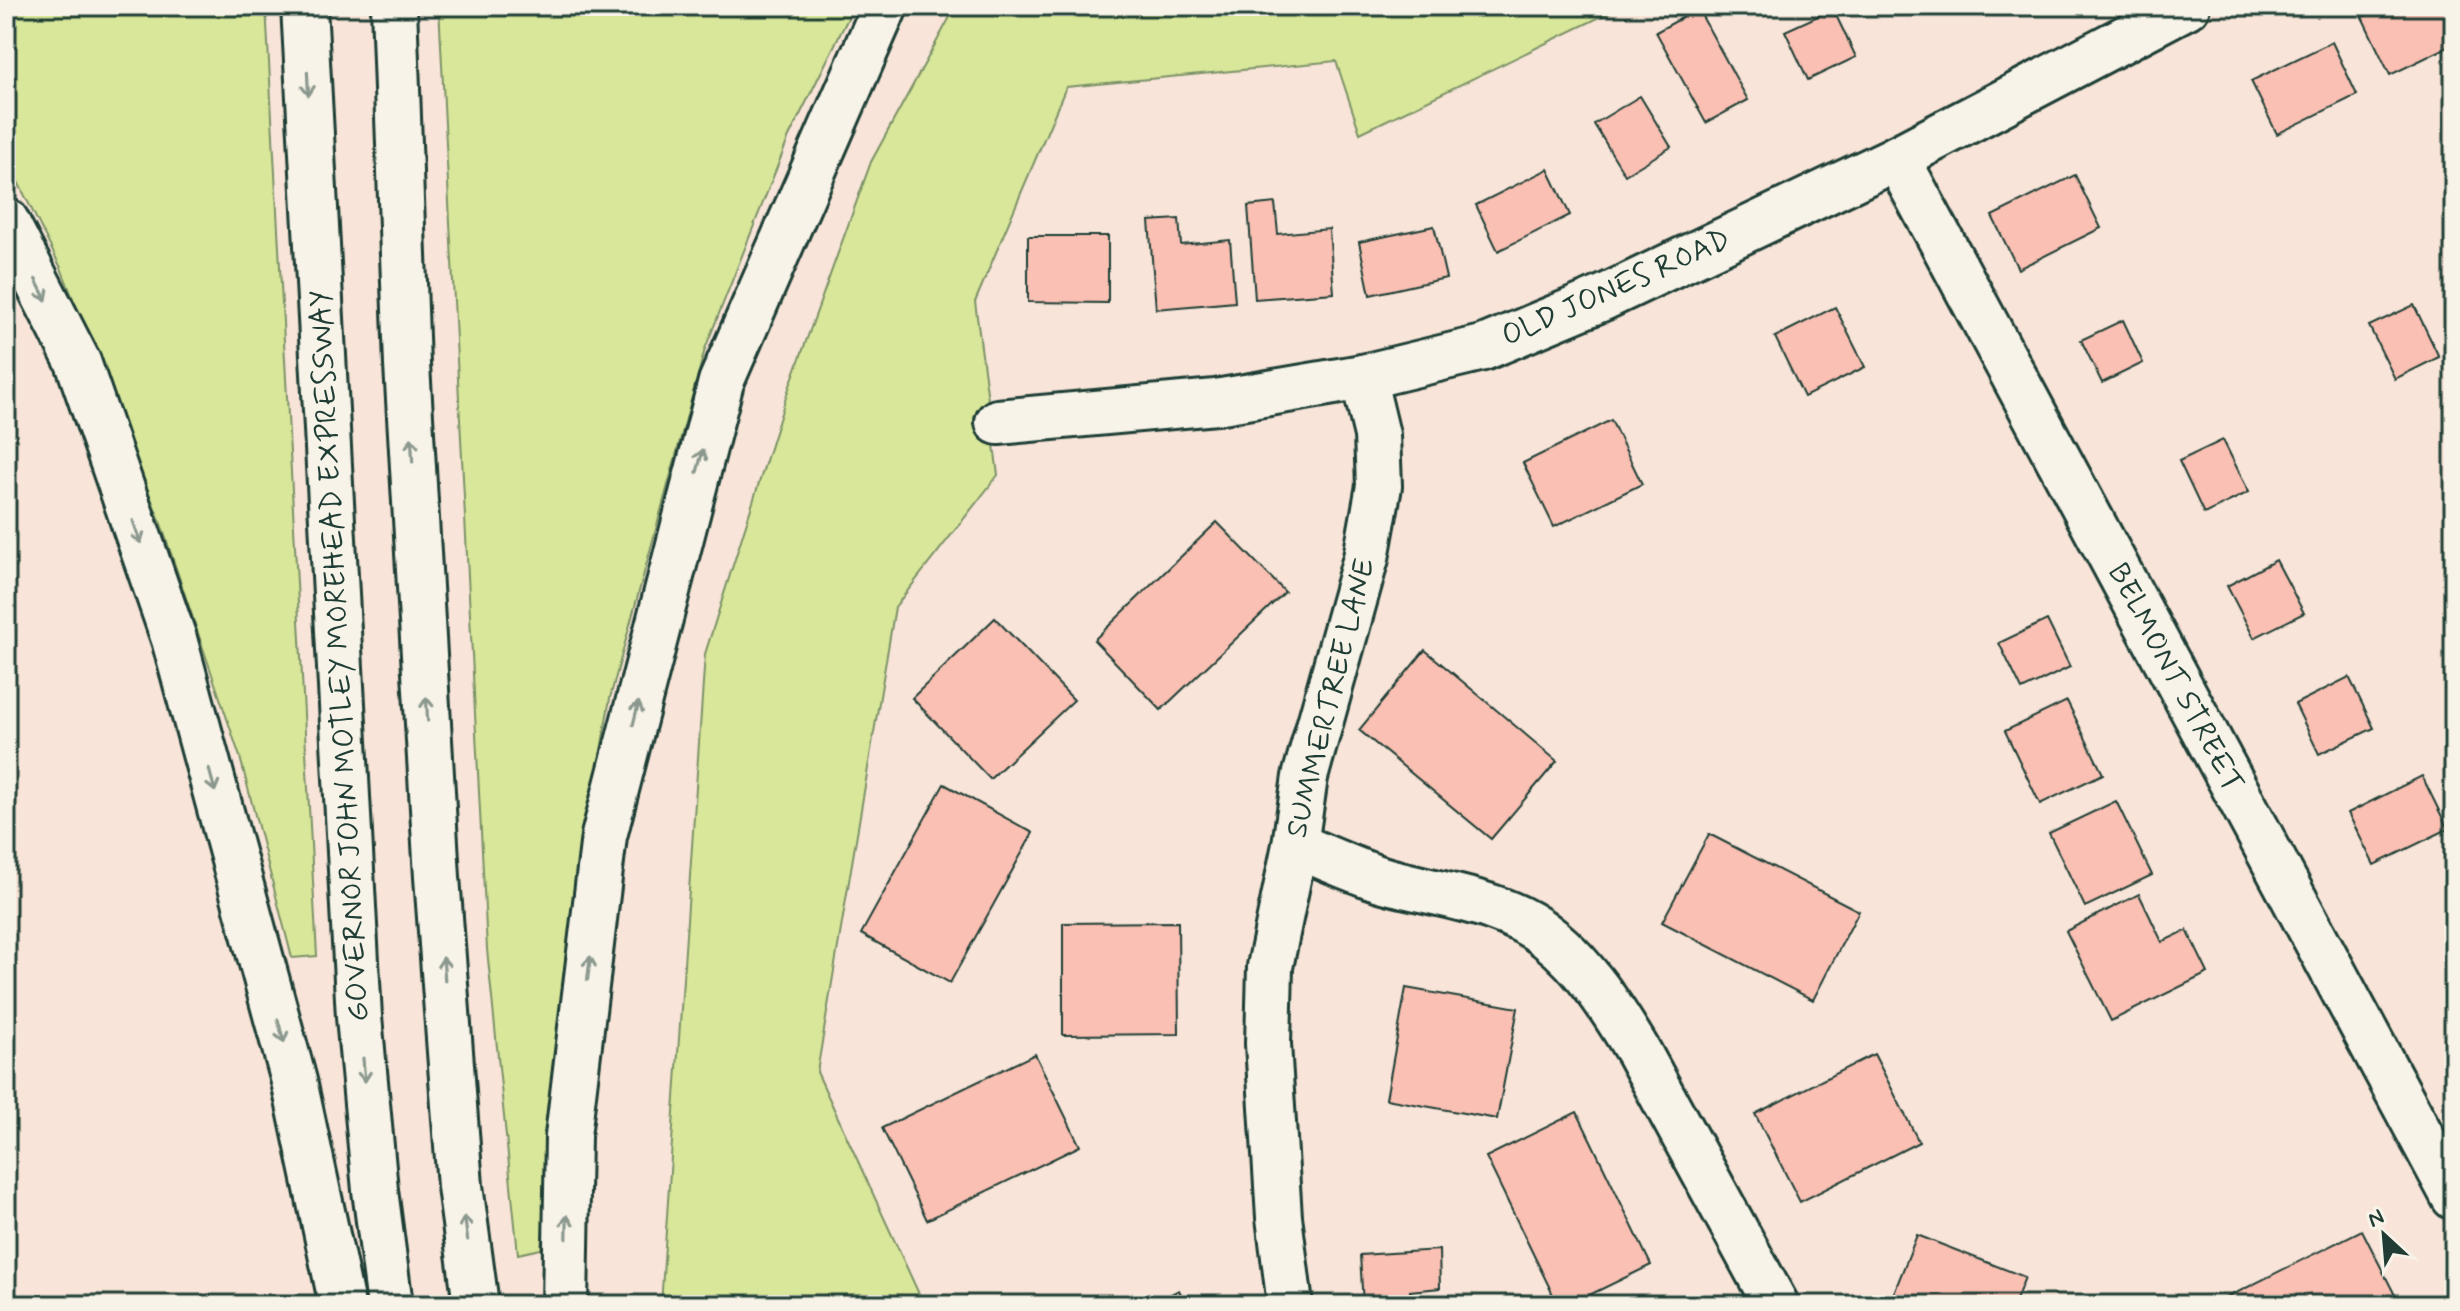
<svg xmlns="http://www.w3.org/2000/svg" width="2460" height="1311" font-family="Mynerve,sans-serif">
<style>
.green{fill:#d9e79a;stroke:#7c9267;stroke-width:2}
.building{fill:#fac0b3;stroke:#1f3d34;stroke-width:2}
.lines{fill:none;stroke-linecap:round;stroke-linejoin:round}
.minor-casing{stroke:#1f3d34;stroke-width:50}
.highway-casing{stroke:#1f3d34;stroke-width:50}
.minor{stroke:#f7f3e8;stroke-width:44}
.highway{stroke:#f7f3e8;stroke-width:44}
.oneway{stroke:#8b988e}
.labels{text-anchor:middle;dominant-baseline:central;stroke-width:6;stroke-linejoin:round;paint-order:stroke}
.street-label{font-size:30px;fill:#1f3d34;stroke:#f7f3e8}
</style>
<rect width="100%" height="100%" fill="#f8e4d8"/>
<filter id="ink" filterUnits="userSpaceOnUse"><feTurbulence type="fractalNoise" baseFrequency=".0125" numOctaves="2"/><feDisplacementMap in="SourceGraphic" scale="16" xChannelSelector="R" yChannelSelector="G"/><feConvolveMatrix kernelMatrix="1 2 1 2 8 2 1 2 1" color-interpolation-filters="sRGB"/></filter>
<g filter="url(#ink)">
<g class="green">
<polygon points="6,6 266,6 317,956 292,958 240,757 160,521 61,268 6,158"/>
<polygon points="439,6 854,6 789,137 705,349 610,698 568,942 541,1249 518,1254 487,949"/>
<polygon points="956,6 1623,6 1360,133 1336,61 1066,87 975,302 998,475 895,607 817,1072 924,1305 661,1305 705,654 788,391 871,162"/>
</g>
<g class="building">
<polygon points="2385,6 2445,6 2454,25 2454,44 2390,75 2362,17"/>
<polygon points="1698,9 1748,100 1706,123 1656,32"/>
<polygon points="1833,9 1856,57 1808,80 1785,31"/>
<polygon points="2332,42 2357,95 2277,134 2251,81"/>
<polygon points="1640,96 1671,147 1625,175 1594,124"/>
<polygon points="1548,169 1570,215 1498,251 1476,205"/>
<polygon points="2075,175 2101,228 2018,269 1992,216"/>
<polygon points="1275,203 1278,234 1329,229 1334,293 1255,299 1248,206"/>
<polygon points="1179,219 1181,245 1230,240 1235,302 1156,309 1149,221"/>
<polygon points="1434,226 1446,278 1370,295 1359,242"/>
<polygon points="1028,236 1108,236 1108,303 1028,302"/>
<polygon points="2414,305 2439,357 2395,379 2369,326"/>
<polygon points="1835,307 1865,367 1804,397 1775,337"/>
<polygon points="2123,320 2143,363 2102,383 2081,340"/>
<polygon points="1611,420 1642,484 1554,527 1523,463"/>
<polygon points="2223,440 2249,492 2204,514 2179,461"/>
<polygon points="1217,522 1285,592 1161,710 1094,640"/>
<polygon points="2276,560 2304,613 2254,638 2227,586"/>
<polygon points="995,618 1074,700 990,779 912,698"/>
<polygon points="2047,620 2070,667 2022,690 1999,643"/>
<polygon points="1425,650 1557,761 1491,839 1359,730"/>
<polygon points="2349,677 2374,728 2319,754 2295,704"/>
<polygon points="2067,701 2103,774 2040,804 2005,731"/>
<polygon points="2422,776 2448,829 2374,865 2348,813"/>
<polygon points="944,784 1033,833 950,983 861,934"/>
<polygon points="2116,801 2152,875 2085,907 2049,833"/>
<polygon points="1709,834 1859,911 1813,1000 1662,922"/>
<polygon points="2139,894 2162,942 2187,930 2208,973 2111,1021 2066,931"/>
<polygon points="1178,922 1179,1034 1063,1035 1063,923"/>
<polygon points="1406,988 1518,1008 1497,1119 1386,1099"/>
<polygon points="1035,1054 1080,1146 927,1220 882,1128"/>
<polygon points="1874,1054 1919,1142 1800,1202 1755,1114"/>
<polygon points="1577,1112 1651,1265 1569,1305 1558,1305 1486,1157"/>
<polygon points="2362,1230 2400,1305 2212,1305"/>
<polygon points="1917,1235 2025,1277 2014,1305 1889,1305"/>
<polygon points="1439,1250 1440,1288 1410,1291 1410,1305 1363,1305 1360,1255"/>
<polygon points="1179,1290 1186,1305 1149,1305"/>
</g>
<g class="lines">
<g class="minor-casing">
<g id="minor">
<polyline points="1897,158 2454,1197"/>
<polyline points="998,422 1216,402 1363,377 1483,348 1603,298 1897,158 2187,6"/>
<path d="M1295 845C1323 856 1352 870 1381 879 1435 895 1503 900 1548 937 1586 966 1615 1013 1639 1053L1776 1305"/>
<polyline points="1290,1305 1279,1217 1268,1044 1270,967 1295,845 1305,777 1366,558 1379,486 1377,435 1363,377"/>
</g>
</g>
<g class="highway-casing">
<g id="highway">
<polyline points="304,6 359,1017 375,1190 390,1305"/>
<polyline points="394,6 407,365 437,877 460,1186 476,1305"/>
<polyline points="6,221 78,362 174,639 294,1081 342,1305"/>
<polyline points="565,1305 568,1136 604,836 721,382 885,6"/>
</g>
</g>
<use href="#minor" class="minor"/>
<use href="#highway" class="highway"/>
</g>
<defs><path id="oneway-shaft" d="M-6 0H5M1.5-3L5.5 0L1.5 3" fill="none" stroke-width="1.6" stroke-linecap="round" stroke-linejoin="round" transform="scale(2)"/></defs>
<g class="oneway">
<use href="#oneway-shaft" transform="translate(308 84) rotate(87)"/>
<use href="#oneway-shaft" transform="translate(41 290) rotate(63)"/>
<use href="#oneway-shaft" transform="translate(412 450) rotate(-93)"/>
<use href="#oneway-shaft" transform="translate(700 461) rotate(-75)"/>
<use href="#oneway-shaft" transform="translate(137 532) rotate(71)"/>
<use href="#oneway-shaft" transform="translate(427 709) rotate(-93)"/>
<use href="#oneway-shaft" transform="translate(636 713) rotate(-76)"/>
<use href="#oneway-shaft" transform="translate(212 780) rotate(75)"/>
<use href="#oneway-shaft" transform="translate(589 968) rotate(-83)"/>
<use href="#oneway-shaft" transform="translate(444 969) rotate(-94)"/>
<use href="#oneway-shaft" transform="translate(281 1031) rotate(75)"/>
<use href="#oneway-shaft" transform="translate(364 1070) rotate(85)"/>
<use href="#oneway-shaft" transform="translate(567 1227) rotate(-89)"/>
<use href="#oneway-shaft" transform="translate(466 1228) rotate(-98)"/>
</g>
</g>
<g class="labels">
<g class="street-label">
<text transform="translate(1616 288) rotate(-24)">OLD JONES ROAD</text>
<text transform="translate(340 656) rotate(-93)">GOVERNOR JOHN MOTLEY MOREHEAD EXPRESSWAY</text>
<text transform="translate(2175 678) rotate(62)">BELMONT STREET</text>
<text transform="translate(1331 698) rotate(-76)">SUMMERTREE LANE</text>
</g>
</g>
<rect width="2460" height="1311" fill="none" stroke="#f7f3e8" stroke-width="32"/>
<rect x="16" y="16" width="2428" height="1279" fill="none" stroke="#1f3d34" stroke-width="3" filter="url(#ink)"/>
<g transform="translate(2384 1235) rotate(334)" stroke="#f7f3e8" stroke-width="6" paint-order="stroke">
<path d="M0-6L14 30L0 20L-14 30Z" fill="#1f3d34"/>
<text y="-12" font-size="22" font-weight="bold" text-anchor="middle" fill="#1f3d34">N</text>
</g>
</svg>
